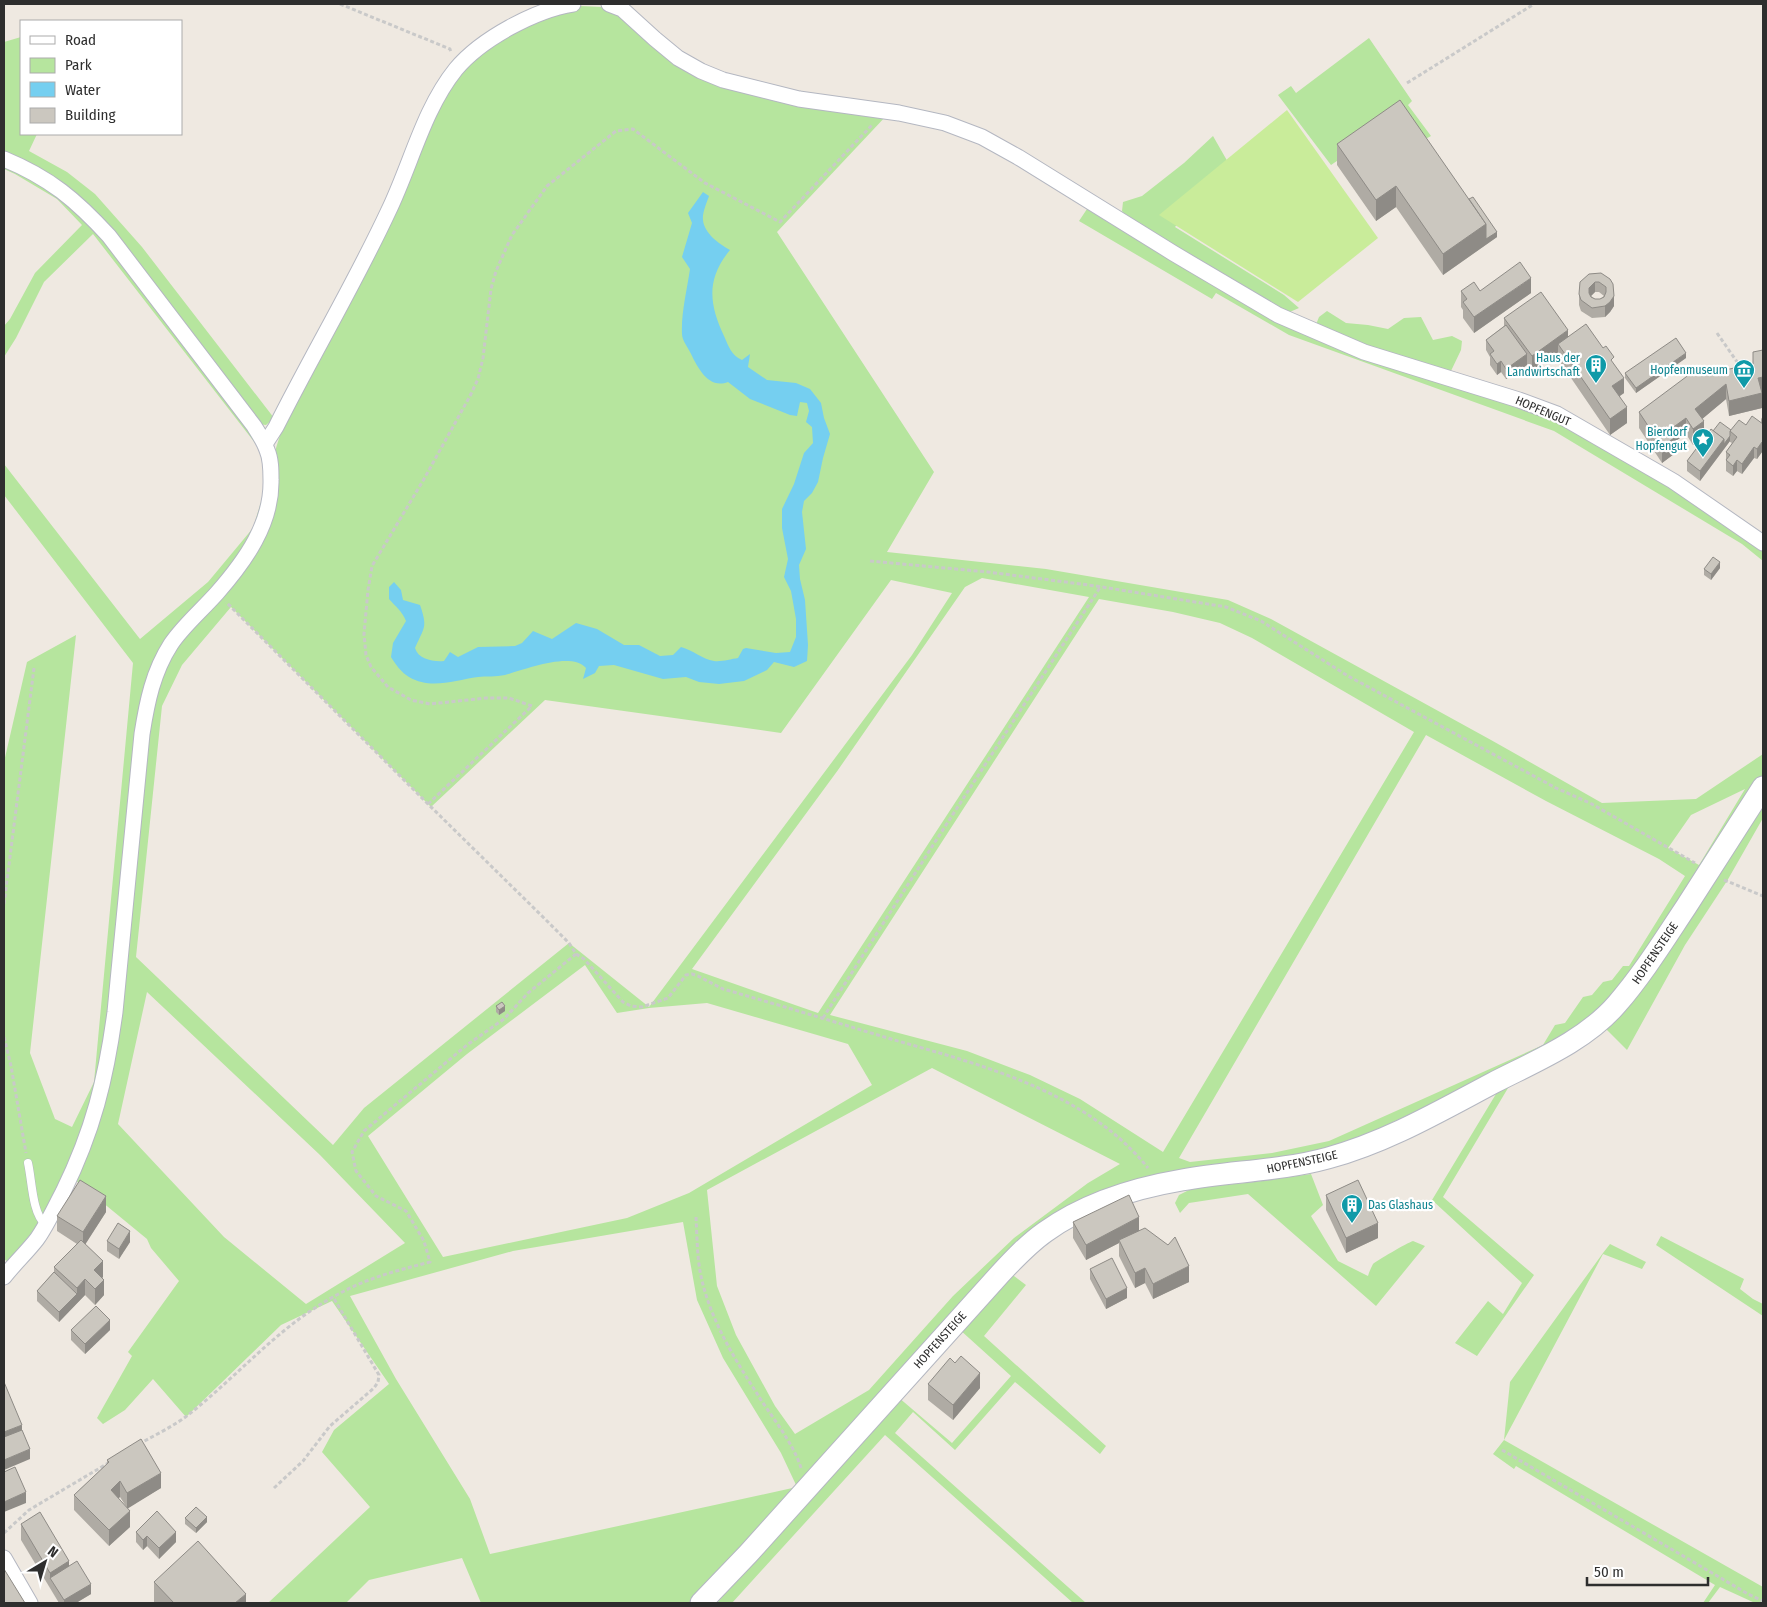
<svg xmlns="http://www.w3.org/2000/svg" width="1767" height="1607" font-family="'Fira Sans Condensed',sans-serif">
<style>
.green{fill:#b6e59e;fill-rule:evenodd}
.pitch{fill:#c9ec9a}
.water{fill:#75cff0}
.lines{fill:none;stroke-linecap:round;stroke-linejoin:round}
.lane-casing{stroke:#b4b7c1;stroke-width:9}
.street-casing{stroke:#b4b7c1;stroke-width:17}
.secondary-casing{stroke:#b4b7c1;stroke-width:23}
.path{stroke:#c9c9c9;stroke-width:3;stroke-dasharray:4 2.5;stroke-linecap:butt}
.lane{stroke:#fff;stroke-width:8}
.street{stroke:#fff;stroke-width:15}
.secondary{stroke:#fff;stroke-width:21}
.wall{fill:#afaba4;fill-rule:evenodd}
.shaded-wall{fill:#8e8b86}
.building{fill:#cbc7bf;stroke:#8e8b86;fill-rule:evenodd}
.labels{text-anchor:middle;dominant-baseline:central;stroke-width:4.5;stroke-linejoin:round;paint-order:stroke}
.culture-label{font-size:12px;fill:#0d838f;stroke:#fff;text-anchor:end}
.street-label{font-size:12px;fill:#2e2e2e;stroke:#fff}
</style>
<rect width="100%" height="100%" fill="#efe9e1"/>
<g class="green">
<path d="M580 6 602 7 613 10 676 61 887 115 777 232 934 472 887 552 1046 569 1228 600 1271 619 1491 740 1602 803 1696 799 1763 754V777L1615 994 1568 1036 1449 1096 1363 1136 1291 1160 1070 1211 691 1603H481L462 1558 369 1580 346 1603H268L370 1507 322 1452 334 1430 389 1384 332 1301 281 1325 186 1417 153 1379 125 1410 103 1424 97 1418 132 1356 128 1352 179 1281 151 1248 147 1239 74 1179 95 1130 152 703 167 659 256 550 275 461 276 448 281 432 445 93 481 49 558 12ZM982 578 1089 597 818 1013 692 969 838 770 965 587ZM891 580 952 593 912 655 649 1007 569 943 364 1108 333 1145 136 957 162 706 182 665 231 607 431 807 545 700 781 733ZM1099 599 1173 612 1220 623 1252 638 1414 732 1163 1152 1080 1099 1030 1075 967 1051 830 1015ZM1426 735 1546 801 1659 859 1685 876 1629 966H1623L1612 980 1603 982 1592 995 1583 997 1565 1023 1555 1025 1543 1045 1329 1141 1272 1153 1190 1162 1179 1158ZM1745 789 1699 865 1668 848 1691 815ZM585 965 617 1013 649 1008 707 1003 848 1044 872 1085 689 1193 627 1218 443 1257 368 1136 467 1054ZM147 992 320 1155 405 1243 306 1304 224 1237 118 1124ZM932 1068 1120 1164 1088 1183 1014 1238 953 1296 869 1390 795 1434 775 1406 736 1335 717 1286 707 1190ZM683 1222 697 1300 723 1358 781 1453 797 1487 490 1554 470 1499 396 1379 350 1296 513 1251Z"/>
<polygon points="21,37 21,134 37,134 29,151 67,172 95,194 142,247 274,418 266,425 259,424 131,255 4,154 4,42"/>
<polygon points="1369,38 1412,101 1408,105 1431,136 1418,143 1399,119 1331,165 1278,95 1291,86 1296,93"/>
<polygon points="1213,136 1229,164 1175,227 1284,295 1299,308 1285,314 1128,220 1122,211 1123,202 1142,196 1184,163"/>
<polygon points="4,163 39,180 96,226 239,415 259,448 93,234 44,282 16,338 4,357 4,326 10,319 35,273 82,225 57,199 15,174 4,169"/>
<polygon points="1089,206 1280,318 1548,415 1594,439 1763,547 1763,561 1742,544 1554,431 1289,335 1216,293 1212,299 1079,221"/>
<polygon points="1327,311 1346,323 1368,325 1388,329 1404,318 1421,317 1433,340 1452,336 1462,341 1461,350 1450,373 1359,345 1315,327 1319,317"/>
<polygon points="4,464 140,639 208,582 253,528 266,486 261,515 243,553 152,668 101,1074 76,1155 41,1221 8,1262 4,1259 4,762 27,662 76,635 30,1053 55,1119 72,1127 94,1082 133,663 4,495"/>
<polygon points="1763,800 1763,818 1727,881 1685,945 1627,1050 1603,1026"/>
<polygon points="1511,1083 1443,1197 1534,1275 1477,1356 1455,1343 1488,1301 1503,1314 1522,1283 1432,1200 1499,1089"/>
<path d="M1311 1174 1323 1205 1311 1216 1338 1261 1368 1276C1369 1272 1371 1268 1373 1264 1376 1261 1407 1243 1413 1241L1425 1246 1376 1306 1248 1194 1189 1203 1180 1213 1175 1203 1179 1195 1193 1188 1254 1182Z"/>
<polygon points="1661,1236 1744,1279 1740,1289 1753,1299 1763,1304 1763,1316 1656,1245"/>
<polygon points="1610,1244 1646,1262 1642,1269 1603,1254 1504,1440 1763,1587 1763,1603 1755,1603 1720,1587 1708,1603 1703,1603 1715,1585 1516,1466 1514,1469 1493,1454 1504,1440 1510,1382 1603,1253"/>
<polygon points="1010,1273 1026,1285 984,1336 1106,1446 1100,1454 1015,1382 955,1450 913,1412 895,1433 1086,1603 1073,1603 885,1435 732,1603 717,1603 898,1397 952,1443 1011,1376 959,1329"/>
</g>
<polygon class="pitch" points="1287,110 1378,238 1298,302 1159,215"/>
<path class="water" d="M703 192 709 196C707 202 702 213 703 220 704 233 719 244 730 250 706 279 709 304 724 336 729 347 731 355 742 360L750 354 748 367 767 380 796 383 810 389 821 403 824 418 830 434 823 458 818 482 812 493 804 501 802 512 806 549 799 565 800 579 805 600 808 645 807 661 794 667 774 662 767 670 744 681 719 684 699 682 686 677 663 679 614 665 599 666 595 673 583 679 586 668C571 651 524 670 505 675 496 677 486 676 478 677 455 680 431 690 409 677 401 672 396 665 391 657L393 643 406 621C402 611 396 607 389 599V587L394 582 401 590 403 600 420 605C428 628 424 627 415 648 418 659 433 662 444 661L450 652 458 657 478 647 515 646 522 643 533 631 552 639 576 623 597 629 624 645H639L660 656 673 655 681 647C693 650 702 659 714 661 721 662 731 659 738 658L743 649 746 648 776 653 790 652 796 637V619L791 591 784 577 788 559 782 528V509L794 484 804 453 813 443 812 427 806 422 809 411 807 403 800 402 797 416 790 415 750 399 728 382C708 390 697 366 690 352 687 346 682 340 682 334 681 313 687 290 690 269L682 257 692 223 688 213Z"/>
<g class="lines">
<g class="lane-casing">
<path id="lane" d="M28 1163C32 1180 32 1213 45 1224"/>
</g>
<g class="street-casing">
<g id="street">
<polyline points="609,4 622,9 655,39 678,58 701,71 723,80 799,99 899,113 945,123 982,137 1018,157 1173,253 1278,315 1364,352 1519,400 1557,414 1673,481 1763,543"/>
<path d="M4 159C50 178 76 200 109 236L254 426C259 434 264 441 267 450 271 459 271 470 271 480 272 524 245 561 217 593 202 610 183 626 171 644 153 672 147 702 142 734L115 1012C106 1079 93 1131 63 1192 55 1207 47 1225 37 1239 27 1252 14 1264 4 1277"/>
<path d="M265 444 276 427C312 355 354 285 388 212 411 165 423 110 456 69 481 39 535 10 573 4"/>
<polyline points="4,1558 30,1603"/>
</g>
</g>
<g class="secondary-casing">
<path id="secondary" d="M701 1603 748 1554 1000 1274C1014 1259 1028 1244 1045 1232 1084 1204 1135 1188 1182 1180 1231 1171 1281 1171 1328 1158 1387 1142 1440 1111 1493 1083 1536 1061 1585 1041 1617 1004 1643 974 1664 940 1686 907 1712 867 1737 827 1763 787"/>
</g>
<g class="path">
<polyline points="340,4 450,49 451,53"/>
<polyline points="1407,83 1534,4"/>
<polyline points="1717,333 1742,369"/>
<polyline points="870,561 988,572 1096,586 1226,607 1261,621 1348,676 1556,788 1590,803 1695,863"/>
<polyline points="428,804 532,706 509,698 486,698 430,704 411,700 388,687 371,667 366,655 364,634 368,590 372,566 424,479 470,396 478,379 483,358 491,289 496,271 512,235 547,186 616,131 633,129 705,183 780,222 872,125"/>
<polyline points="1724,880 1763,896"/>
<polyline points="4,904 34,668"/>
<path d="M576 954 584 959 623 1002 631 1006 642 1007 668 998 686 975 692 974 698 976 723 989C779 1005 835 1022 891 1039 981 1065 1086 1091 1148 1168"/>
<polyline points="823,1018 935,842 1101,586"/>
<polyline points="4,1037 11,1066 26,1153"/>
<path d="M696 1217C697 1235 697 1254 700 1271 708 1315 732 1355 756 1392 770 1415 793 1442 801 1468"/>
<path d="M139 1444C155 1435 174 1426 188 1415 238 1376 277 1328 333 1297 364 1279 395 1271 430 1262L424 1241 406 1211 376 1196 356 1171 352 1152 364 1131 467 1045 504 1019 528 993 576 954 569 943 545 919 428 804 226 602"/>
<polyline points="1502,1450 1748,1594 1763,1601"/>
<polyline points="274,1488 303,1461 330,1426 374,1388 378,1382 379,1375 333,1297"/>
<polyline points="4,1533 29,1510 110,1462"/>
</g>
<use href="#lane" class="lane"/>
<use href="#street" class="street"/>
<use href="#secondary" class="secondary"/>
</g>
<g class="wall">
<polygon points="1337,144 1469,199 1497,237 1443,275 1396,207 1376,221 1337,165"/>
<path d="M1601 273 1614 306 1610 312 1605 317 1592 318 1581 311 1579 305V294ZM1595 292H1599L1604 296 1600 299H1595L1591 296Z"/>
<polygon points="1461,291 1480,291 1531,293 1474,333 1463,318 1463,310 1461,307"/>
<polygon points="1504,318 1568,337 1614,364 1624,393 1620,396 1627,423 1610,435 1558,359 1558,353 1532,371 1527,365 1506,379 1501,372 1497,375 1490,365 1490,357 1486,350 1486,340 1504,326"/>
<polygon points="1686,358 1636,393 1625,378 1625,373"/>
<polygon points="1720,371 1762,393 1762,408 1729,416 1726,399 1702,419 1704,436 1693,445 1686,434 1674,442 1674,454 1662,463 1639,428 1639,412 1703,375"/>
<polygon points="1763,416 1763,454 1762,452 1757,459 1754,458 1742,474 1737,471 1733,476 1726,471 1726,452 1732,443 1730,442 1730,441 1700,481 1687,471 1687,461 1713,431 1731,430 1746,425 1761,422 1761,419"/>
<polygon points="1720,568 1711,580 1704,575 1704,569"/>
<polygon points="496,1006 505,1011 499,1015 496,1012"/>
<polygon points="1326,1195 1378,1238 1346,1253 1326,1210"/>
<polygon points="106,1212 85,1244 103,1277 102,1278 104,1295 95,1305 85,1295 59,1322 37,1301 37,1291 54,1272 54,1267 77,1244 57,1231 57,1216"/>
<polygon points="1073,1222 1139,1231 1189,1282 1153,1299 1145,1283 1135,1288 1119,1256 1119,1243 1086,1260 1073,1238"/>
<polygon points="107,1241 130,1242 119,1259 107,1251"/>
<polygon points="1090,1269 1127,1298 1106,1309 1090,1279"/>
<polygon points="71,1330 110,1330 85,1354 71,1340"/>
<polygon points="955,1363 980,1388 953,1420 928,1400 928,1384"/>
<path d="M107 1460 161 1488 127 1508 130 1527 109 1546 74 1510V1495L107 1464ZM120 1497 127 1508 118 1498Z"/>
<polygon points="185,1518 207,1522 196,1533 185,1524"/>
<polygon points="21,1524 69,1566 91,1594 76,1603 59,1603 21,1540"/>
<polygon points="136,1532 176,1542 159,1559 147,1546 143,1550 136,1542"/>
<polygon points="154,1582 246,1603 155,1603 154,1602"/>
</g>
<g class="shaded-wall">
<polygon points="1396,186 1396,207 1376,221 1376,200"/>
<polygon points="1486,224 1497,232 1497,237 1443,275 1443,254"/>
<polygon points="1531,278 1531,293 1474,333 1474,317"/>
<polygon points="1595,282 1595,292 1589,298 1589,288"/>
<polygon points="1614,296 1614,306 1610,312 1605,317 1605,306"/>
<polygon points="1568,330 1568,346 1558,344 1558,353 1532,371 1532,356"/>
<polygon points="1686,353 1686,358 1636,393 1636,388"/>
<polygon points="1527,354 1527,365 1506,379 1506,369"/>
<polygon points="1501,361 1501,372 1497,375 1497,364"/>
<polygon points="1763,377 1763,392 1758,394 1758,378"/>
<polygon points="1624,378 1624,393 1612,401 1612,386"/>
<polygon points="1726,384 1726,399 1695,425 1695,409"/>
<polygon points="1762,393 1762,408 1729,416 1729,401"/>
<polygon points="1627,407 1627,423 1610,435 1610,419"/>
<polygon points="1686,418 1686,434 1674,442 1674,454 1662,463 1662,447 1668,431"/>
<polygon points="1704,421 1704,436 1693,445 1693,429"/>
<polygon points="1730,436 1730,441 1700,481 1700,471 1724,439"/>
<polygon points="1762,442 1762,452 1757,459 1757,449"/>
<polygon points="1754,447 1754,458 1742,474 1742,464"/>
<polygon points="1737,460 1737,471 1733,476 1733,466"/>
<polygon points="1720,562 1720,568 1711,580 1711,574"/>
<polygon points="505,1006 505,1011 499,1015 499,1010"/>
<polygon points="106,1196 106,1212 83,1248 83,1232"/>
<polygon points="1139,1217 1139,1232 1119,1240 1119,1243 1086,1260 1086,1245"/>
<polygon points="1378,1223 1378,1238 1346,1253 1346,1238"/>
<polygon points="130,1231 130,1242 119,1259 119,1249"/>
<polygon points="103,1261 103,1277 94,1286 94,1270"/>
<polygon points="1189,1266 1189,1282 1153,1299 1153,1284"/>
<polygon points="1145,1268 1145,1283 1135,1288 1135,1273"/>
<polygon points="85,1279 85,1295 59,1322 59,1312 77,1294 77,1288"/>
<polygon points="104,1280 104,1295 95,1305 95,1289"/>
<polygon points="1127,1288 1127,1298 1106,1309 1106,1299"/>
<polygon points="110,1320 110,1330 85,1354 85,1344"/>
<polygon points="980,1373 980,1388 953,1420 953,1405"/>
<polygon points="22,1425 22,1440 4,1448 4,1432"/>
<polygon points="30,1449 30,1459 4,1470 4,1460"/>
<polygon points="161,1473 161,1488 127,1509 127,1493"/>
<polygon points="120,1481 120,1497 111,1505 111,1490"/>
<polygon points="26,1492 26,1503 4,1512 4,1502"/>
<polygon points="130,1511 130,1527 109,1546 109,1530"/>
<polygon points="207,1517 207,1522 196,1533 196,1528"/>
<polygon points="176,1532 176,1542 159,1559 159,1548"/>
<polygon points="147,1536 147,1546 143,1550 143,1540"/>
<polygon points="69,1561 69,1576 50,1578 50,1573"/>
<polygon points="91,1584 91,1594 76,1603 64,1603 64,1600"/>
<polygon points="246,1594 246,1603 235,1603"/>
</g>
<g class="building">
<polygon points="1400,100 1486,224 1443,254 1396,186 1376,200 1337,144"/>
<polygon points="1473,197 1497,232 1486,239 1486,224 1469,199"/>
<polygon points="1520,262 1531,278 1474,317 1463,302 1467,299 1461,291 1474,282 1480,291"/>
<path d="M1601 273 1610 279 1613 284 1614 296 1610 302 1605 306 1592 308 1581 300 1579 294 1580 282 1589 274ZM1595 282H1599L1606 287V292L1604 297 1600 299H1595L1591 297 1589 293V288Z"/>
<polygon points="1541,292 1568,330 1532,356 1504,318"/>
<polygon points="1586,324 1603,348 1606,346 1614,357 1611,360 1624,378 1612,386 1627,407 1610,419 1558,344"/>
<polygon points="1506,325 1527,354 1506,369 1501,361 1497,364 1490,354 1494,351 1486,340"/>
<polygon points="1676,338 1686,353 1636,388 1625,373"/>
<polygon points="1763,350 1763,377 1758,378 1762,393 1729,401 1726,384 1695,409 1704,421 1693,429 1686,418 1668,431 1674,438 1662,447 1639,412 1698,368 1703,375 1716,366 1720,371 1753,364 1753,352"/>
<polygon points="1752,416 1763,424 1763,443 1762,442 1757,449 1754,447 1742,464 1737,460 1733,466 1726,460 1730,455 1726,452 1737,437 1730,431 1739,420 1746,425"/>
<polygon points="1720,422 1731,430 1730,431 1730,436 1724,444 1724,439 1713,431"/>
<polygon points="1711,429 1724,439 1700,471 1687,461"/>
<polygon points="1713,557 1720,562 1711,574 1704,569"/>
<polygon points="502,1002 505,1006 499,1010 496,1006"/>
<polygon points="80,1180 106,1196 83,1232 57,1216"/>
<polygon points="1358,1180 1378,1223 1346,1238 1326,1195"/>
<polygon points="1129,1195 1139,1217 1086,1245 1073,1222"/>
<polygon points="118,1223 130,1231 119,1249 107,1241"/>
<polygon points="1145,1228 1168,1245 1175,1237 1189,1266 1153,1284 1145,1268 1135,1273 1119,1240"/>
<polygon points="81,1240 103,1261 94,1270 104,1280 95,1289 85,1279 77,1288 54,1267"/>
<polygon points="1112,1258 1127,1288 1106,1299 1090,1269"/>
<polygon points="54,1272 77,1294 59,1312 37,1291"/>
<polygon points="96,1306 110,1320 85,1344 71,1330"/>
<polygon points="961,1356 980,1373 953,1405 928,1384 950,1358 955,1363"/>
<polygon points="4,1382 22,1425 4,1432"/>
<polygon points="22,1430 30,1449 4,1460 4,1437"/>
<polygon points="141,1439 161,1473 127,1493 120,1481 111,1490 130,1511 109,1530 74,1495 109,1462 107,1460"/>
<polygon points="15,1467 26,1492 4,1502 4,1472"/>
<polygon points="196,1507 207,1517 196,1528 185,1518"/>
<polygon points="157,1511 176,1532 159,1548 147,1536 143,1540 136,1532"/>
<polygon points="40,1512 69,1561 50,1573 21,1524"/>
<polygon points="198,1541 246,1594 235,1603 174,1603 154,1582"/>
<polygon points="77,1561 91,1584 64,1600 50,1578"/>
<polygon points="4,1569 25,1603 4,1603"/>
</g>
<defs>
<g id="building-pin" transform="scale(1.125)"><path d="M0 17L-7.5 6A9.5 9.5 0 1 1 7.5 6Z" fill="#0f9aa8" stroke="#fff"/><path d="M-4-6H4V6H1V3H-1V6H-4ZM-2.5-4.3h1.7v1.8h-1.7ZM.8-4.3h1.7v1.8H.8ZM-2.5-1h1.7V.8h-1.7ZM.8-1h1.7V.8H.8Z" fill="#fff"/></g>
<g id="museum-pin" transform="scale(1.125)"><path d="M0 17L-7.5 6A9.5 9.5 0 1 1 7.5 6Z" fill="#0f9aa8" stroke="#fff"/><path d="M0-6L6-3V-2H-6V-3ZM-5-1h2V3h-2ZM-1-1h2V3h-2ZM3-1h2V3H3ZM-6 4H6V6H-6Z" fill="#fff"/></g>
<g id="sight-pin" transform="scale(1.125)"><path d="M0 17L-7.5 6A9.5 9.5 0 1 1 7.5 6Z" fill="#0f9aa8" stroke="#fff"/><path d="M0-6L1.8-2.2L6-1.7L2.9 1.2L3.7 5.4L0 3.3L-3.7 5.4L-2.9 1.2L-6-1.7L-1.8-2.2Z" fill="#fff"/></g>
</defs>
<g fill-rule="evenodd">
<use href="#building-pin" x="1596" y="365"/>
<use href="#museum-pin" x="1744" y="370"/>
<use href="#sight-pin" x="1703" y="439"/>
<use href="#building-pin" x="1352" y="1205"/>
</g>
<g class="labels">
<g class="culture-label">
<text x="1580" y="358">Haus der<tspan x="1580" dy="14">Landwirtschaft</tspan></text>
<text x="1728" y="370">Hopfenmuseum</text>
<text x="1687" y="432">Bierdorf<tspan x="1687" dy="14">Hopfengut</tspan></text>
<text x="1368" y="1205" text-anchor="start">Das Glashaus</text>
</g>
<g class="street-label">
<text transform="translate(1543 411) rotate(23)">HOPFENGUT</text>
<text transform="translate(1655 953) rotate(-56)">HOPFENSTEIGE</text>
<text transform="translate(1302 1162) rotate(-12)">HOPFENSTEIGE</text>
<text transform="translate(940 1340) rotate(-48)">HOPFENSTEIGE</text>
</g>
</g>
<rect width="1767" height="1607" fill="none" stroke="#2e2e2e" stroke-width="10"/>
<rect x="20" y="20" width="162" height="115" fill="#ffffff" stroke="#ababab"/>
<rect x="30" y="36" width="25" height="8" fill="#ffffff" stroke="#ababab"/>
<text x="65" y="45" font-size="15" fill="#2e2e2e">Road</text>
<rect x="30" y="58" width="25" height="15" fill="#b6e59e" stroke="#ababab"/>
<text x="65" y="70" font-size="15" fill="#2e2e2e">Park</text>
<rect x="30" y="82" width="25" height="15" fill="#75cff0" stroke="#ababab"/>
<text x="65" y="95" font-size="15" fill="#2e2e2e">Water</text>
<rect x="30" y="108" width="25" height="15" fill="#cbc7bf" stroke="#ababab"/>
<text x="65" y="120" font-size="15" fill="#2e2e2e">Building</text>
<g transform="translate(45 1562) rotate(38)" stroke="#ffffff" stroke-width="4" paint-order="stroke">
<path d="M0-4L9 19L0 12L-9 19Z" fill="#2e2e2e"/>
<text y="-8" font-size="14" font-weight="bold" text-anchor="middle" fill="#2e2e2e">N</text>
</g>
<path d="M1587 1577v8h121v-8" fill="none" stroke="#2e2e2e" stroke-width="2.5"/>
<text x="1594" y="1577" font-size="15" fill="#2e2e2e" stroke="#ffffff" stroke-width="4" paint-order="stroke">50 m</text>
</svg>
